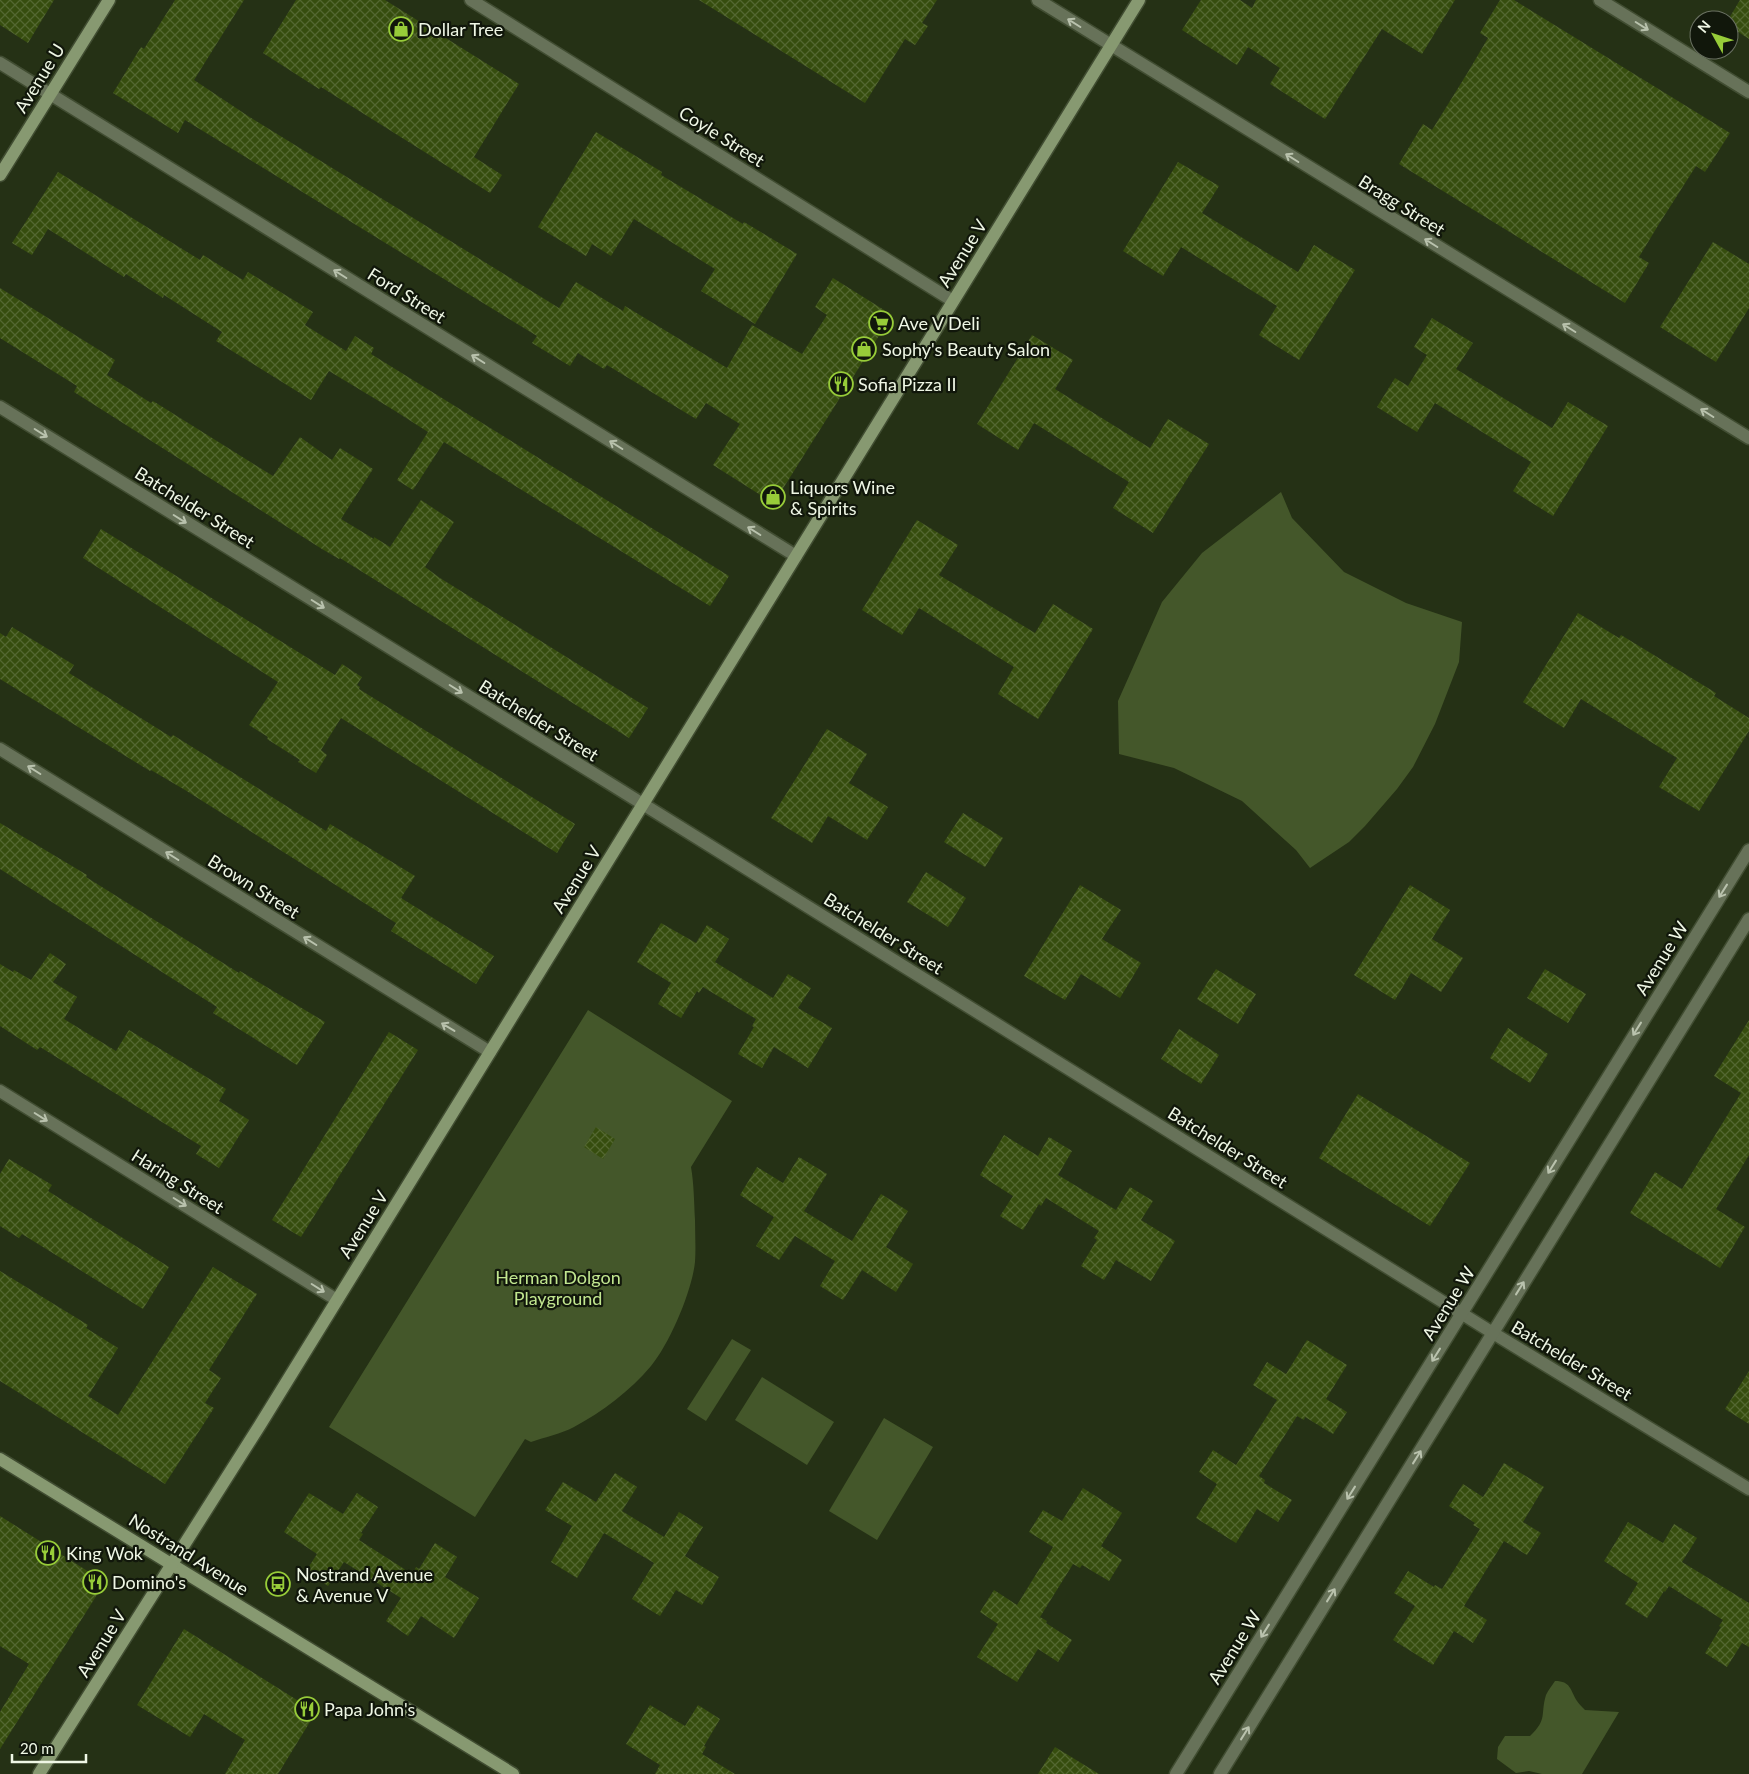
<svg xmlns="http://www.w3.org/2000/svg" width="1749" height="1774" font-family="Lato,sans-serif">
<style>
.green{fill:#44572a}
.building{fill:url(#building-cross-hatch)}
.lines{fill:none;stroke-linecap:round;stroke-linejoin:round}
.street-casing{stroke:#414d32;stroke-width:15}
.secondary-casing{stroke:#414d32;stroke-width:15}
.street{stroke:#677259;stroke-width:12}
.secondary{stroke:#879971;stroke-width:12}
.oneway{stroke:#b9c2ad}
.labels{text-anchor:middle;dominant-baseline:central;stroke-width:4.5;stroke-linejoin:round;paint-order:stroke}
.poi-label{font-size:18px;fill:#eff7e5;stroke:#11170b;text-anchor:start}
.street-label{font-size:18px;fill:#eff7e5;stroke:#11170b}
.park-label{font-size:18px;fill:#c1e68f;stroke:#11170b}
</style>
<defs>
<pattern id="building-cross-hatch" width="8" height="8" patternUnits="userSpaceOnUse" patternTransform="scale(1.25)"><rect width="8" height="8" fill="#364d0e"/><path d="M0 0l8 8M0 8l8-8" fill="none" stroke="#536731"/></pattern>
</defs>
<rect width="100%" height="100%" fill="#253115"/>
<g class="green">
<polygon points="1281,492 1292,518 1344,572 1406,603 1462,622 1459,662 1435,724 1413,767 1397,789 1365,826 1349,842 1310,868 1296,850 1242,801 1174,768 1119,754 1118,701 1162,602 1202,553"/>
<path d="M588 1010 732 1101 691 1167C694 1184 694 1202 695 1220 695 1234 696 1248 695 1262 692 1291 670 1343 651 1366 630 1391 602 1412 574 1427 561 1434 545 1437 531 1442L525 1439 475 1517 329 1427Z"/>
<polygon points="732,1339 751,1350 706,1421 687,1409"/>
<polygon points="762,1377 834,1422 807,1465 735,1420"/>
<polygon points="884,1418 933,1447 877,1540 829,1511"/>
<path d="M1555 1681C1571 1681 1570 1690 1577 1701 1579 1704 1582 1707 1585 1710L1619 1712 1582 1774H1542L1529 1771 1516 1773 1497 1759 1498 1747 1505 1736H1530C1548 1719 1540 1715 1546 1695 1548 1690 1552 1686 1555 1681Z"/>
</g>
<g class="building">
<polygon points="0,0 54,0 28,43 0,25"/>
<polygon points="175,0 244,0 194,80 248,116 559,308 576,282 623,311 625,306 727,368 752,325 802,354 827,315 815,307 833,278 892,315 777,498 770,501 713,465 740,424 706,403 696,419 607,365 604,369 578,353 570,366 532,343 537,336 185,120 178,133 113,93 141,47 144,49"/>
<polygon points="296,0 385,0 519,84 474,157 502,175 490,193 321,87 319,89 263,53"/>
<polygon points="699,0 937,0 922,23 928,26 915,45 905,39 865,103"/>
<polygon points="1201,0 1240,0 1252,8 1256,0 1455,0 1422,54 1382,29 1325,119 1270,84 1280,68 1248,47 1237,65 1182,30"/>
<polygon points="1500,0 1514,0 1730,133 1705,172 1696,166 1659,224 1639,257 1649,263 1625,303 1399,164 1423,124 1432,130 1468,72 1488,38 1480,33"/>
<polygon points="1740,0 1749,0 1749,39 1729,26 1729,20 1728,20"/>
<polygon points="596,132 662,172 661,175 743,224 744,222 797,254 755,324 701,291 715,269 634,219 611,256 592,244 586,256 538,227"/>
<polygon points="1178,162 1219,186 1202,213 1298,272 1314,245 1355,270 1299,360 1259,335 1277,306 1181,247 1163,276 1123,251"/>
<polygon points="58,172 200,260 203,255 243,280 248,272 313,312 305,325 346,351 355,336 374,348 371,354 729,576 710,606 444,442 413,490 397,480 428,432 392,409 329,371 311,400 216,341 222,332 164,295 163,298 126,274 124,277 48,229 32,255 12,243"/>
<polygon points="1713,242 1749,264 1749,308 1716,362 1660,327"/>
<polygon points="0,288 115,360 107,375 151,403 153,401 273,476 300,437 332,460 340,448 373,469 341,519 374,539 374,537 390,547 421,500 454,522 425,567 440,578 648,708 629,738 340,558 339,559 322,549 74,392 77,386 0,338"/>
<polygon points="1432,318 1473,343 1456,369 1552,428 1568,402 1608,426 1553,516 1513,491 1531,462 1435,403 1417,432 1377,407 1395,378 1408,386 1427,355 1414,347"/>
<polygon points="1032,335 1073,360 1055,389 1150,448 1168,419 1209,444 1153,533 1113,508 1129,482 1034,423 1018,450 977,424"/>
<polygon points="917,520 958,545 939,575 1035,633 1053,604 1093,629 1038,719 998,694 1014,667 919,608 902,635 862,610"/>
<polygon points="101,529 335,675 342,664 354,672 362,677 357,685 360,687 359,689 575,824 557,853 341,718 321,750 327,755 316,773 298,762 300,760 267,739 268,737 249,725 278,682 83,558"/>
<polygon points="1578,613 1619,638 1621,635 1716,693 1714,696 1749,718 1749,731 1699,811 1659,787 1677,758 1581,699 1564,728 1523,702"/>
<polygon points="12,627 74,665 69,673 171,737 173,735 326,831 330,824 415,876 401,898 494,956 476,984 391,931 396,923 185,790 151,770 150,771 0,679 0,633 6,637"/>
<polygon points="827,729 867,754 849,783 888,807 867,840 828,816 812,843 771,818"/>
<polygon points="963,813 1003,838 985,867 944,842"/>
<polygon points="0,823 87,875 86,877 239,973 240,971 325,1022 297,1065 213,1013 217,1007 0,869"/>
<polygon points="926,872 966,898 948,927 907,902"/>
<polygon points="1080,885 1121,910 1102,939 1141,963 1120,998 1081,974 1065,1000 1024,976"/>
<polygon points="1410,885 1450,910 1432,939 1463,958 1441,992 1411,973 1395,1000 1354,975"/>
<polygon points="661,923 696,943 707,925 729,939 715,962 773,998 788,974 811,988 798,1008 832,1028 808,1068 774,1047 762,1068 738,1054 754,1027 752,1026 756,1019 703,987 699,993 697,991 681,1018 658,1004 671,983 637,962"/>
<polygon points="50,953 66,964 53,982 77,997 64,1019 116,1051 129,1030 226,1089 219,1101 249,1120 219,1168 196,1154 201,1146 40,1047 37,1050 0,1026 0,964 13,972 14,970 31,980"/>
<polygon points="1216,969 1256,994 1238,1024 1197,999"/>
<polygon points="1545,969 1586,994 1568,1023 1527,998"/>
<polygon points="1749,1020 1749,1155 1716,1209 1745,1227 1720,1268 1630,1213 1655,1172 1682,1189 1741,1093 1714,1076"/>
<polygon points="1508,1028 1548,1054 1530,1083 1490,1058"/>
<polygon points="1179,1029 1219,1055 1201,1084 1161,1059"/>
<polygon points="389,1032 418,1050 301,1237 272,1220"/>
<polygon points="1358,1094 1470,1163 1430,1226 1319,1158"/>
<polygon points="596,1127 615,1139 603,1159 584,1147"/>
<polygon points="1004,1135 1038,1156 1049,1137 1072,1151 1058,1175 1116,1210 1130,1187 1153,1201 1141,1220 1175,1241 1151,1281 1116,1260 1104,1280 1081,1266 1097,1240 1094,1238 1099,1231 1046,1198 1041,1206 1039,1204 1023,1230 1000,1216 1013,1196 980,1175"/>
<polygon points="799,1157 827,1174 804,1211 852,1241 881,1194 908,1211 886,1247 913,1264 896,1292 862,1270 843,1300 820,1286 835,1261 795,1236 779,1260 756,1246 774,1217 740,1195 757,1167 783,1183"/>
<polygon points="9,1159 52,1185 48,1191 169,1267 143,1309 22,1234 19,1238 0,1226 0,1174"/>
<polygon points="213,1267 257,1294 209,1370 221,1378 205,1403 214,1408 165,1484 0,1381 0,1271 88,1325 86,1328 118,1348 88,1396 118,1415"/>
<polygon points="1307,1340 1347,1365 1326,1399 1347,1412 1333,1434 1305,1417 1304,1420 1297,1416 1259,1476 1265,1480 1264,1483 1292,1500 1278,1522 1257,1509 1236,1543 1196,1518 1217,1484 1199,1472 1213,1450 1236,1465 1277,1400 1253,1385 1267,1362 1286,1374"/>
<polygon points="1749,1371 1749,1424 1725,1409"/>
<polygon points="1504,1463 1544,1487 1523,1522 1541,1533 1527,1555 1504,1541 1464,1606 1487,1620 1473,1643 1454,1631 1433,1665 1393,1640 1415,1606 1394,1593 1408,1571 1434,1587 1435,1585 1442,1589 1480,1529 1473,1525 1475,1523 1449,1506 1463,1484 1483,1497"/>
<polygon points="615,1473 637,1487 622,1511 664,1537 679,1512 703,1527 685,1556 719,1577 702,1605 676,1590 660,1616 632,1599 654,1563 604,1533 577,1578 551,1562 572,1526 545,1510 563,1482 596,1502"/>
<polygon points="1083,1488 1122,1513 1101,1546 1122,1560 1109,1581 1082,1565 1080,1568 1073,1564 1040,1617 1047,1621 1046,1623 1072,1640 1058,1662 1038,1649 1017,1682 977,1657 998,1624 980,1612 994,1590 1017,1605 1053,1547 1029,1532 1043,1510 1062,1521"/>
<polygon points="309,1493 343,1514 357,1493 378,1507 361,1533 363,1534 359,1540 412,1574 416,1567 419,1569 435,1543 457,1557 445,1577 479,1598 454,1638 421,1616 408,1636 386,1621 401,1598 344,1562 328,1586 306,1571 317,1554 284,1532"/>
<polygon points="0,1516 105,1582 0,1749 0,1712 29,1664 0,1646"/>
<polygon points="1628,1522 1663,1543 1674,1524 1697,1538 1682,1562 1749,1603 1749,1647 1742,1643 1727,1667 1705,1653 1721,1627 1719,1626 1723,1620 1669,1586 1665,1592 1664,1591 1647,1618 1625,1604 1638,1583 1604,1561"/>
<polygon points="184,1629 316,1712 278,1774 225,1774 245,1740 204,1714 190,1737 137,1705"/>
<polygon points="650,1705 685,1726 698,1705 720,1719 704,1746 706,1747 702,1754 735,1774 655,1774 660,1765 626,1744"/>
<polygon points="1055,1747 1099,1774 1038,1774"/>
</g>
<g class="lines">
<g class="street-casing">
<g id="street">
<polyline points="471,0 953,301"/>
<polyline points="1038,0 1749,438"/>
<polyline points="1600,0 1749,92"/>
<polyline points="0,63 796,556"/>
<polyline points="0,407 609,783 1493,1333 1749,1489"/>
<polyline points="0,749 490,1052"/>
<polyline points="0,1091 337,1300"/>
<polyline points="1176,1774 1749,850"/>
<polyline points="1220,1774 1749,919"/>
</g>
</g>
<g class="secondary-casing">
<g id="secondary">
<polyline points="0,175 109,0"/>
<polyline points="0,1459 513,1774"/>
<polyline points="39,1774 260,1425 1139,0"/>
</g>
</g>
<use href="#street" class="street"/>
<use href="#secondary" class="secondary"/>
</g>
<defs><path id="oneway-shaft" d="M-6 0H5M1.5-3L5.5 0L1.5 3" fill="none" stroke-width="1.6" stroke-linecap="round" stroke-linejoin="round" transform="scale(1.25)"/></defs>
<g class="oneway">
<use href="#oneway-shaft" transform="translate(1074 23) rotate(-148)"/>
<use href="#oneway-shaft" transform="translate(1642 26) rotate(32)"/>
<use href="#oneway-shaft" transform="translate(1292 158) rotate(-148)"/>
<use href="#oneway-shaft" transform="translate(1431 243) rotate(-148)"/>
<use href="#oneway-shaft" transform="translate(340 274) rotate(-148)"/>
<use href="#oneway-shaft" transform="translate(1569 328) rotate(-148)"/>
<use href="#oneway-shaft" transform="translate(478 359) rotate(-148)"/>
<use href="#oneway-shaft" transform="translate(1707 413) rotate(-148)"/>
<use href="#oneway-shaft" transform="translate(41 433) rotate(32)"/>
<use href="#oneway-shaft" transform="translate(616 445) rotate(-148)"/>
<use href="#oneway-shaft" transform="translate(180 519) rotate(32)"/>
<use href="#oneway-shaft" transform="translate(754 531) rotate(-148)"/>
<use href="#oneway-shaft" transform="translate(318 604) rotate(32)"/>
<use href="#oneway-shaft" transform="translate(456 689) rotate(32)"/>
<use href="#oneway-shaft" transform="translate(34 770) rotate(-148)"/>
<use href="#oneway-shaft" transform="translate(172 856) rotate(-148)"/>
<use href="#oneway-shaft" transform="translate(1723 891) rotate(122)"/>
<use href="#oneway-shaft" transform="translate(310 941) rotate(-148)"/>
<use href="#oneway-shaft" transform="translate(448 1027) rotate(-149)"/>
<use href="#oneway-shaft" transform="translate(1637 1029) rotate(122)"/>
<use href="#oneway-shaft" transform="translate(41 1117) rotate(32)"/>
<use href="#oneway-shaft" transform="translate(1552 1167) rotate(122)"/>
<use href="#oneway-shaft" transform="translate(180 1202) rotate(32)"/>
<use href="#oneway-shaft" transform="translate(318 1288) rotate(32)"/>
<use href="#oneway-shaft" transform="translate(1520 1288) rotate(-58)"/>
<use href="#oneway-shaft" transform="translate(1436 1355) rotate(122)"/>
<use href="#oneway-shaft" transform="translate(1417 1457) rotate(-58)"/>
<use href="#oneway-shaft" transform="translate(1351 1493) rotate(122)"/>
<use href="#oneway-shaft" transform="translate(1331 1595) rotate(-58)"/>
<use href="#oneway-shaft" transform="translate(1265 1631) rotate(122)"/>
<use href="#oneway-shaft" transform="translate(1245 1733) rotate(-58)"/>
</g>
<defs>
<g id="shop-ring" transform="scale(1.25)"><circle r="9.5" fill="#11170b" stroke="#97cc39" stroke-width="1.5"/><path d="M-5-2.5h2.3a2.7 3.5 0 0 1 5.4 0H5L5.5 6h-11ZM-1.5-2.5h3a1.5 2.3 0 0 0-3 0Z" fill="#97cc39"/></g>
<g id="supermarket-ring" transform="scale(1.25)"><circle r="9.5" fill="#11170b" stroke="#97cc39" stroke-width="1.5"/><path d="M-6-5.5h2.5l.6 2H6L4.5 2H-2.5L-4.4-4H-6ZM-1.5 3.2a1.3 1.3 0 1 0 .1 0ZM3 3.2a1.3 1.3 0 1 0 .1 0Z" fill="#97cc39"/></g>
<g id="restaurant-ring" transform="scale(1.25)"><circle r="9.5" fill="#11170b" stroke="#97cc39" stroke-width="1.5"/><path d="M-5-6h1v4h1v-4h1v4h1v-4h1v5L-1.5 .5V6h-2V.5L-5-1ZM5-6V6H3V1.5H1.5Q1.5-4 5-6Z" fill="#97cc39"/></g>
<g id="bus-ring" transform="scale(1.25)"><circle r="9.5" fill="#11170b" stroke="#97cc39" stroke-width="1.5"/><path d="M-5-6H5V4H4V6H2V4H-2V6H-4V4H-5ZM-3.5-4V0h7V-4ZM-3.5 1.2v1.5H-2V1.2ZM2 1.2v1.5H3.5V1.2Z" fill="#97cc39"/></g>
</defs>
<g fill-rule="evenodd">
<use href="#shop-ring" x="401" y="29"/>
<use href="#supermarket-ring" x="881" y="323"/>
<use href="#shop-ring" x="864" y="349"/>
<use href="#restaurant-ring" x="841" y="384"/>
<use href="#shop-ring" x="773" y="497"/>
<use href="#restaurant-ring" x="48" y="1553"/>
<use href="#restaurant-ring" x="95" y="1582"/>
<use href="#bus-ring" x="278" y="1584"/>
<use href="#restaurant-ring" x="307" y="1709"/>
</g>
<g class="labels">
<g class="poi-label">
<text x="418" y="29">Dollar Tree</text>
<text x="898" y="323">Ave V Deli</text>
<text x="882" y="349">Sophy's Beauty Salon</text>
<text x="858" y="384">Sofia Pizza II</text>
<text x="790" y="487">Liquors Wine<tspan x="790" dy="21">&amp; Spirits</tspan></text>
<text x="66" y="1553">King Wok</text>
<text x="296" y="1574">Nostrand Avenue<tspan x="296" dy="21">&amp; Avenue V</tspan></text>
<text x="112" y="1582">Domino's</text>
<text x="324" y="1709">Papa John's</text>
</g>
<g class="street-label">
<text transform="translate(39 78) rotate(-58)">Avenue U</text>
<text transform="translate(722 136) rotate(32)">Coyle Street</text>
<text transform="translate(1402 205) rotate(32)">Bragg Street</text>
<text transform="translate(962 253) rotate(-58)">Avenue V</text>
<text transform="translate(407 295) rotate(32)">Ford Street</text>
<text transform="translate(195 507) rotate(32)">Batchelder Street</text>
<text transform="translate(539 720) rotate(32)">Batchelder Street</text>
<text transform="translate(576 879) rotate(-58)">Avenue V</text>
<text transform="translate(254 886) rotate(32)">Brown Street</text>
<text transform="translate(884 933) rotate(32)">Batchelder Street</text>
<text transform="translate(1661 958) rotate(-58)">Avenue W</text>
<text transform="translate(1228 1147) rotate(32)">Batchelder Street</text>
<text transform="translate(178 1181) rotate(32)">Haring Street</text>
<text transform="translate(363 1224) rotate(-58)">Avenue V</text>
<text transform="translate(1448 1303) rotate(-58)">Avenue W</text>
<text transform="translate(1572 1360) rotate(31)">Batchelder Street</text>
<text transform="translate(189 1554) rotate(32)">Nostrand Avenue</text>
<text transform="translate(101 1643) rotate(-58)">Avenue V</text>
<text transform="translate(1234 1647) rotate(-58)">Avenue W</text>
</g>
<g class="park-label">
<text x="558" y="1277">Herman Dolgon<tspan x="558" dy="21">Playground</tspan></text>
</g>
</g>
<g transform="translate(1714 35) rotate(310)"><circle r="24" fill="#11170b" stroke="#6a7162"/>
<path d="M0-4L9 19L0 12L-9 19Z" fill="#97cc39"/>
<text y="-8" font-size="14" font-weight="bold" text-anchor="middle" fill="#eff7e5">N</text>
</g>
<path d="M12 1754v8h74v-8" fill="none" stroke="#eff7e5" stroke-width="2.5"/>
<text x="20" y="1754" font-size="15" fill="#eff7e5" stroke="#11170b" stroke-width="4" paint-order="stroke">20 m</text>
</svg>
